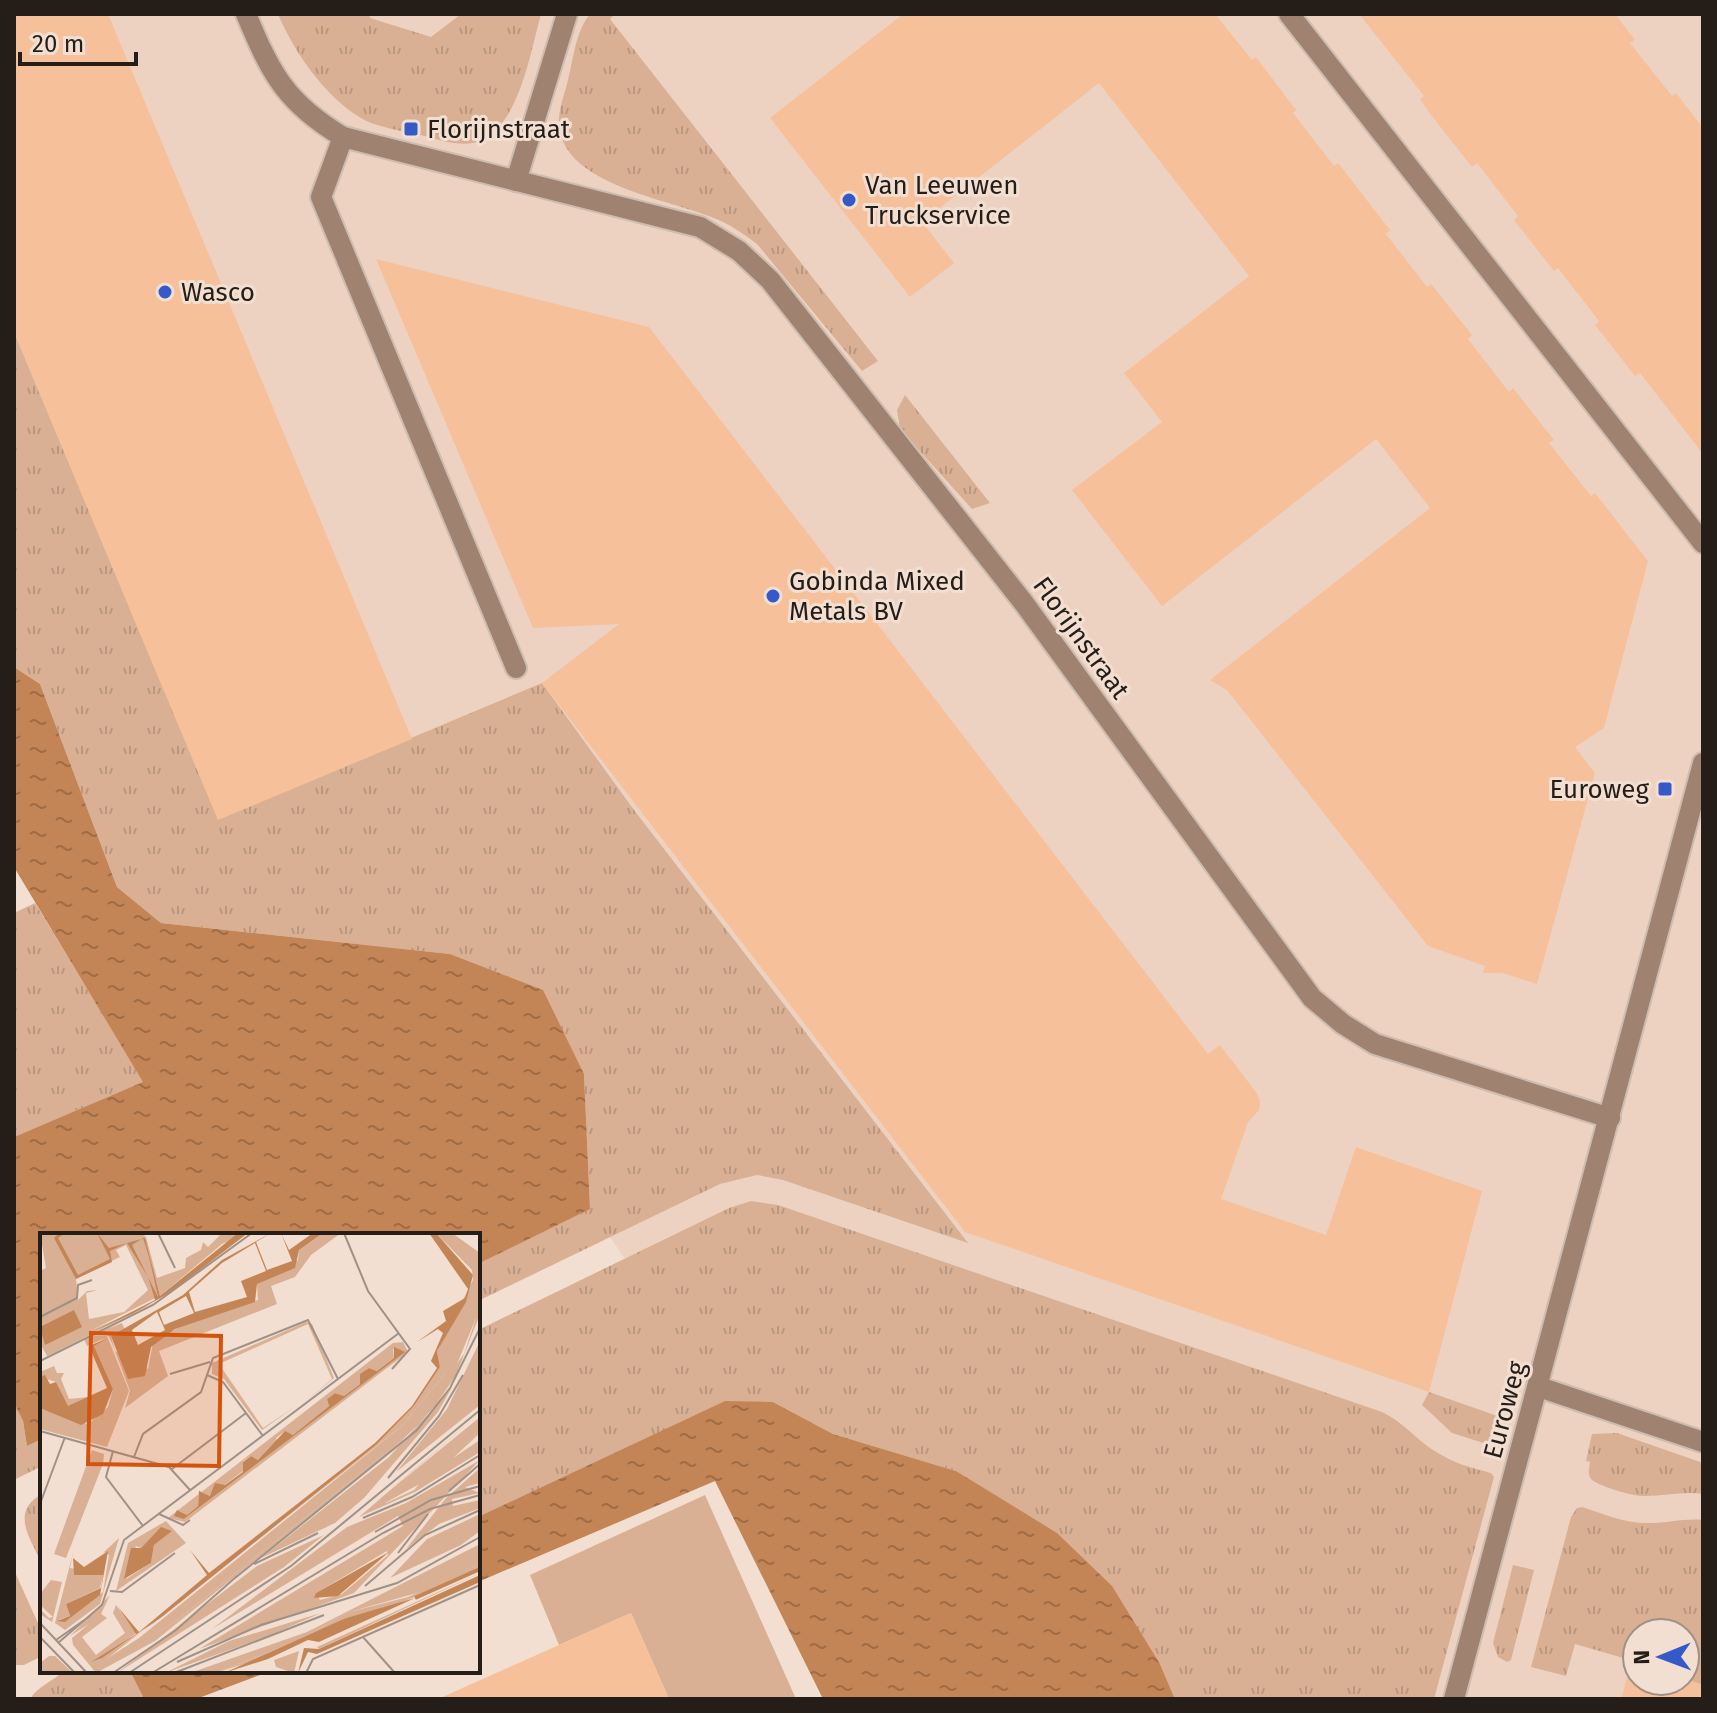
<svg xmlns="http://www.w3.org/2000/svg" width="1717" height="1713" font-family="'Fira Sans',sans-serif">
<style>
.built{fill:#edd2c2;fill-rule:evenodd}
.grass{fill:url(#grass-tufts)}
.garden{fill:#d9b094}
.water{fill:url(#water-ripples)}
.building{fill:#f6c09a}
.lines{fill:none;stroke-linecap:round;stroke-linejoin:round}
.minor-casing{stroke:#cdbcb0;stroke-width:24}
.minor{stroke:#9f826f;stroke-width:20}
.poi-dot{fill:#3559c9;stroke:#f2dfd1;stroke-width:3}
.labels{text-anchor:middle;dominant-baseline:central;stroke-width:6;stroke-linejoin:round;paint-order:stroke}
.poi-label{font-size:26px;fill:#241d18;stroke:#f2dfd1;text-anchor:start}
.street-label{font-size:26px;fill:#241d18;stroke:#f2dfd1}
.inset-river{fill:none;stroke:#c48556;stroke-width:4}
.inset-road{fill:none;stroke:#a09187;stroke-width:2}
.view{fill:#d4530d;fill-opacity:0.15;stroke:#d4530d;stroke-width:4}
.inset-edge{fill:none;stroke:#241d18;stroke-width:4}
</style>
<defs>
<pattern id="grass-tufts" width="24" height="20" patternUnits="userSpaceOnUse" patternTransform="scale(2)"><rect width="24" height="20" fill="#d9b094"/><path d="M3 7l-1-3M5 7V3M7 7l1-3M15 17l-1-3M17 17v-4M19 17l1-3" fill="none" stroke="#ba977f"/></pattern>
<pattern id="water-ripples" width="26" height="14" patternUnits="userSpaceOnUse" patternTransform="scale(2)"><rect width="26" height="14" fill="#c48556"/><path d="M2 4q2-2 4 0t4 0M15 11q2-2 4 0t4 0" fill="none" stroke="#9f6c46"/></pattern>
</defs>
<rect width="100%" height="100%" fill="#f2dfd1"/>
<path class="built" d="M14 14H1703V1699H1175L1160 1664 956 1471 833 1434 773 1402 725 1401 590 1209 40 684 14 667ZM1637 1633H1685V1681H1637Z"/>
<g class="grass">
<path d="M278 14H369L370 18 431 37 461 14H541C531 50 520 120 484 139 466 149 443 141 425 136 407 132 388 129 371 123 331 106 294 53 278 14Z"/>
<path d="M590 14H615L610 19 878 361 862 371 757 244C745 235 734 227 721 221 676 200 572 188 560 132 556 116 563 99 567 84 573 62 575 32 590 14Z"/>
<polygon points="14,332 218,819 542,683 634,810 968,1243 783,1180 757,1175 720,1184 478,1301 478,1264 590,1208 584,1074 542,990 450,954 161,923 117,887 40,684 14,667"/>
<polygon points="905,395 990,503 972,509 900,429 897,410"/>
<polygon points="35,903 144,1082 14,1137 14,913"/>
<path d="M751 1201 778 1205 1382 1412C1404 1422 1417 1441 1438 1453 1454 1463 1472 1468 1491 1473L1494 1477 1434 1699H1175L1160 1664 956 1471 833 1434 773 1402 478 1517V1330L729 1208Z"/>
<polygon points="1429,1392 1503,1418 1507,1430 1502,1449 1452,1433 1422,1405"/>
<polygon points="14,1403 23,1421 27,1446 42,1439 42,1466 14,1480"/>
<path d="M1617 1433 1703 1463V1494C1683 1491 1666 1496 1646 1496 1635 1497 1601 1487 1592 1480 1587 1475 1589 1468 1590 1462L1586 1461 1592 1434Z"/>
<path d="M42 1494V1564C31 1539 9 1512 42 1494Z"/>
<path d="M1582 1507C1602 1513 1623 1523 1645 1523 1664 1524 1683 1518 1703 1520V1685L1685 1679V1633H1637V1662L1575 1644 1566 1676 1531 1667 1571 1517 1577 1508Z"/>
<polygon points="1513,1565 1534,1570 1511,1660 1507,1662 1498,1657 1493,1643"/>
<polygon points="14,1570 42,1632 42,1656 24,1665 14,1665"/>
<path d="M64 1671H130L144 1699H30C37 1687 53 1681 64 1671Z"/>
</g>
<polygon class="garden" points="705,1495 796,1699 669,1699 631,1613 559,1645 530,1575"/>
<g class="water">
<polygon points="14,667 40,684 117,887 161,923 450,954 543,990 584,1074 590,1209 478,1264 478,1235 42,1235 42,1439 27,1446 23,1421 14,1403 14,1137 143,1082 14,867"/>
<polygon points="725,1401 773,1402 833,1434 956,1471 1057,1533 1112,1586 1160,1664 1175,1699 823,1699 715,1481 478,1582 478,1517"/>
<polygon points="130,1671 271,1671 196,1699 144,1699"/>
</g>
<g class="building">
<polygon points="14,14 108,14 412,739 218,820 14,332"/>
<polygon points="903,14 1215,14 1252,60 1256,57 1296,110 1293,113 1334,166 1338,163 1359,190 1390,230 1386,234 1427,287 1431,284 1472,335 1468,339 1509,392 1513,388 1554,440 1549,443 1591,496 1595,493 1648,561 1604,728 1575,747 1595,773 1537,984 1503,973 1483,973 1485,966 1428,946 1227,690 1210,680 1430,508 1376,439 1162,606 1072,490 1162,422 1124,373 1249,276 1099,83 922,222 954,263 910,297 770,118"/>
<polygon points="1359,14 1615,14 1635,40 1630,43 1672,96 1676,93 1703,128 1703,454 1640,373 1635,376 1595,325 1599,321 1558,268 1554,271 1514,220 1518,216 1477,163 1472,167 1431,115 1420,99 1424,96"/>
<polygon points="376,259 649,327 1208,1054 1220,1045 1256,1092 1260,1101 1259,1110 1248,1122 1221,1199 1326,1235 1356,1147 1482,1191 1429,1392 965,1232 542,683 619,624 533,628"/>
<polygon points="631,1613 669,1699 438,1699 559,1645"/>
<polygon points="1632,1660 1637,1662 1637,1681 1685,1681 1685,1679 1703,1685 1703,1699 1621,1699"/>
</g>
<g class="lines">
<g class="minor-casing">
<g id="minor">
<path d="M246 14C271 74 286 103 343 137L700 227 739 251 770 280 1023 602 1312 998 1343 1024 1375 1044 1610 1118"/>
<polyline points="1289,14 1703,543"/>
<polyline points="343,137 321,197 516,668"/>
<polyline points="516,181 567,14"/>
<polyline points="1539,1387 1703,1442"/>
<polyline points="1454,1699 1703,763"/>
</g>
</g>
<use href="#minor" class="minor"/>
</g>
<g class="poi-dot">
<rect x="403" y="121" width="16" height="16" rx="4"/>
<circle cx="849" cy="200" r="8"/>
<circle cx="165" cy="292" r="8"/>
<circle cx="773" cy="596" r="8"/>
<rect x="1657" y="781" width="16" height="16" rx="4"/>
</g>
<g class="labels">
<g class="poi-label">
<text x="427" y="129">Florijnstraat</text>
<text x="865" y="185">Van Leeuwen<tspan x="865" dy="30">Truckservice</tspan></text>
<text x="181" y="292">Wasco</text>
<text x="789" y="581">Gobinda Mixed<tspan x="789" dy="30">Metals BV</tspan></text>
<text x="1649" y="789" text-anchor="end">Euroweg</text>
</g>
<g class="street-label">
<text transform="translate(1081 638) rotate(54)">Florijnstraat</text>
<text transform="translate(1505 1410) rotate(-75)">Euroweg</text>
</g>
</g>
<g transform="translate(40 1233)">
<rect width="440" height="440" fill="#f2dfd1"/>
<path d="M0 0 103 1 106 4 117 45 145 35 146 25 161 17 163 9 168 14 182 0 200 3 182 11 120 63 107 14 118 63 111 54 115 65 52 97 116 69 7 123 0 110V38L6 35ZM86 12 108 57 84 79 49 86 46 60 58 57 47 58 38 67 36 45 80 24 76 17ZM283 0H301L271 22 255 44 231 53 237 71 119 118 128 143 85 175 90 158 72 110 67 100 54 101 82 90 85 97 71 103 75 118 108 136 113 110 139 94 218 67 217 51 258 27 259 17ZM396 0H412L440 20V81L416 142 391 179 353 216 115 408 56 440 33 412 32 405 49 391 30 403 70 362 61 381 67 385 42 404 56 422 85 400 73 380 76 372 96 400 54 430 114 390 336 212 374 173 400 134 397 118 433 47 432 37ZM436 85 424 121 358 210 137 387 69 432 64 428 362 193 403 143 424 98ZM266 89 272 91 294 145 266 168 292 146 268 91 179 131 223 195 256 173 222 197 184 146 172 141V130ZM52 103H67L89 158 67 214 0 196V175L48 191 68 174 73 156 54 113 65 105 47 113 44 106ZM440 108V172L356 239 407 176ZM363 109 368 119 145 289 128 285 353 110ZM353 116 364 119 144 286 137 277 147 282 158 273 159 258 170 263 203 238V228L211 223 218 227 238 211 236 205 244 199 253 202 289 173 287 166 295 160 304 163 320 151 321 141 329 135 337 138 354 125ZM14 133 17 140H24L21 146 29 166 49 164 27 174 16 149 0 144V139ZM412 154 398 179 324 265 295 290 221 325 349 224ZM440 180 342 265 346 270 374 257 400 227 440 200 413 225 440 207V219L375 259 319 284ZM52 217 64 221 63 231 26 325 14 321ZM440 227 314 360 159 416 363 293 358 283 172 396 307 294 366 270ZM347 318 348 322 302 361 280 367 276 360ZM440 235V250L425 254 440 260 412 266 413 273 440 267V275L399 291 366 316 406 265ZM126 288 146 310 76 358 88 310ZM121 295 131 298 114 312 111 330 86 346 96 313 101 315ZM284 302 244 334 77 440 217 333ZM79 305 60 371 25 397 15 390 33 320 30 335 63 342 60 355 26 371 30 383 18 387 26 388 63 359 69 322 64 319ZM440 331V337L360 370 306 385 239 420 175 440 255 409 309 379 368 364ZM440 340 279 416 277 414ZM11 347 22 349 12 389 0 381V376L9 385 13 384 0 372V361ZM281 380 231 402 125 440 189 408ZM259 418 254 440 236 434 234 427ZM9 423H15L33 440H0V430Z" fill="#d9b094" fill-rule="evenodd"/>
<path d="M25 0H32L23 5 39 36 65 24 54 0 70 26 36 42 18 5ZM429 83 436 85 410 148 358 210 137 387 69 433 63 428 99 405 362 193 403 143ZM440 184V200L401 227 403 238 345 270 341 265ZM440 281V298L421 312 350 345 387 306ZM440 311V331L384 358 309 379 255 409 175 440H150L267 399Z" fill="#d9b094"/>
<path d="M19 0H25L18 5 38 42 70 26 57 0 69 15 105 5 120 63 198 0H208L131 59 92 81 54 98 115 67 108 44 87 10 70 18 72 29 36 46 14 5ZM103 5 109 24 118 64 92 12ZM231 0 216 9 227 37 252 28 241 0 249 17 273 0H283L259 17 255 35 217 51 215 69 135 96 111 114 105 143 88 146 71 103 143 62 182 27ZM215 10 226 38 201 48 207 64 155 79 149 59 182 30ZM146 63 154 80 124 92 119 79ZM117 79 125 97 98 112 92 97ZM389 0H396L433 42 426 69 397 118 400 134 374 173 336 212 123 383 62 425 51 429 96 401 78 374 99 399 167 342 150 317 169 340 335 210 372 173 397 135 391 128 403 100 398 96 377 109 406 88 403 78 425 65 428 56ZM34 77 42 94 5 112 0 94ZM66 106 54 113 73 156 63 181 41 192 0 175V144L5 142 10 151 16 149 28 173 67 155 49 113ZM354 114 365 119 144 286 134 283 137 277 147 282 158 273 159 258 170 263 175 250 185 252 203 239V229L211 223 218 227 245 198 253 202 289 173 287 166 295 160 304 163 320 151V141L329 135 337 138 354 125ZM121 294 132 298 114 312 111 330 84 346 91 315H101ZM68 318 60 362 25 389 17 388 30 383 26 371 61 355 63 342H34L33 325 44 334ZM349 319 298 363 274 365 276 360ZM440 342V349L277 421 268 419 258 440 264 415 279 416ZM375 365 279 409 268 407 228 426 184 440 306 385Z" fill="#c48556" fill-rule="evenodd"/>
<path class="inset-river" d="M375 365 440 336"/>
<path class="inset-road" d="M118 0 135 35M304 0 328 58 370 116 352 136M0 84 37 65 38 52 52 47M0 128 113 72 212 0M130 141 170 129M167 142 183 149 223 203M0 198 129 234 150 257M73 218 66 244 103 293M94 224 103 201 161 159 173 125 268 87 298 146M132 236 206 180M348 245 399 183 423 142M409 258 440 231M0 271 25 204M119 281 143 292 150 287M323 285 372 264 440 222M335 299 391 267 440 253M358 320 388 281M214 331 278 300M195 345 377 197 410 155 440 95M325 353 385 302 440 277M70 358 82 359 135 320M0 390 47 440M0 404 35 440M323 404 355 440M16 407 50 383M18 410 62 372 84 307 359 100M137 429 221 392 357 350 440 304M73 440 136 397 197 343M89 440 251 333 440 177M112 440 343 300 390 276 440 262M134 440 284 382M266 440 273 426 440 352"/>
<path class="view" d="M51 100 181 103 179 233 48 231Z"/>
<rect width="440" height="440" class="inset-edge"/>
</g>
<rect width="1717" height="1713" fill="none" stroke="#241d18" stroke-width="32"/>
<g transform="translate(1661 1657) rotate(269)"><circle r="38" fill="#f2dfd1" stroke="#a09187" stroke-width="2"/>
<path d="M0-6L14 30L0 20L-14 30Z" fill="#3559c9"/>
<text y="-12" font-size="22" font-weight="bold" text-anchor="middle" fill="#241d18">N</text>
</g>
<path d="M20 52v12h116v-12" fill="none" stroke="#241d18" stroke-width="4"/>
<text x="32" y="52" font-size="24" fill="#241d18" stroke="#f2dfd1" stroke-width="6" paint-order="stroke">20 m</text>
</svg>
